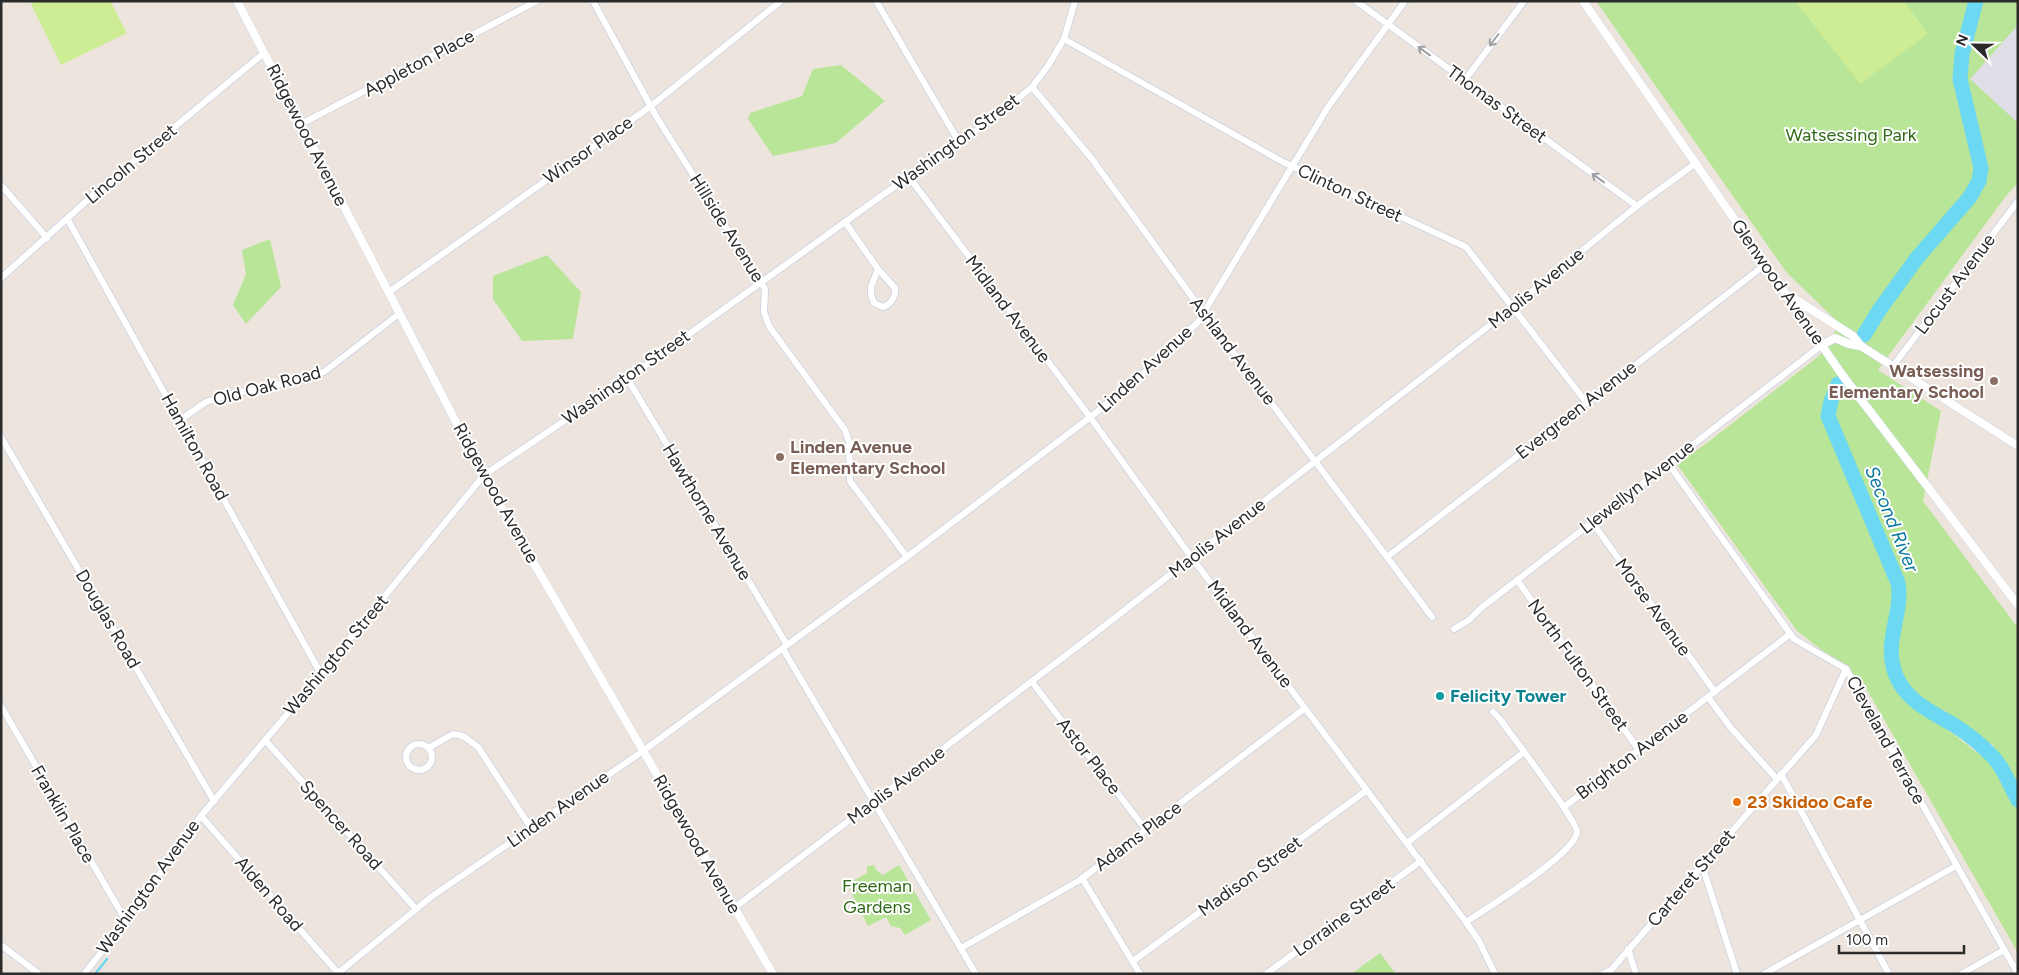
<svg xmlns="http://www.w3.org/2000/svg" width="2019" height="975" font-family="Figtree,sans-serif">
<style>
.industrial{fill:#dfdde5}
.green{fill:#b8e598}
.pitch{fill:#cdec93}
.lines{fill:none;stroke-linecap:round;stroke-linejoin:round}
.stream{stroke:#6dd8f1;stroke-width:2.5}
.river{stroke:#6dd8f1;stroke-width:15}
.minor-casing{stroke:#d2d7e4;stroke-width:8}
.tertiary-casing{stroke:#d2d7e4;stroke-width:9}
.minor{stroke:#fff;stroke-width:6}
.tertiary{stroke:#fff;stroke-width:8}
.oneway{stroke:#a0a0a0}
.education-dot{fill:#8d6e63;stroke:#fff;stroke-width:2}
.culture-dot{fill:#0f9aa8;stroke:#fff;stroke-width:2}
.food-dot{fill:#e8710a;stroke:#fff;stroke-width:2}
.labels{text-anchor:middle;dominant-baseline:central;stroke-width:4;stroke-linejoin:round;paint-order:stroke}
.street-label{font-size:18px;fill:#2b2b2b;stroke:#fff}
.park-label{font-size:18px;fill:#306a19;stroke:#fff}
.education-label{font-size:18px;font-weight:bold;fill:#785e54;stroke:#fff;text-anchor:end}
.culture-label{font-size:18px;font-weight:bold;fill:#0d838f;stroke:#fff;text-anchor:start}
.food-label{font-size:18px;font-weight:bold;fill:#c56008;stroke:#fff;text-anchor:start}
.water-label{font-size:19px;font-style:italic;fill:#0a779f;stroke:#fff}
</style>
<rect width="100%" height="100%" fill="#ede5dd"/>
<polygon class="industrial" points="2018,25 2018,123 1970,79"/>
<g class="green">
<polygon points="1596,1 2018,1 2018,25 1970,79 2018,123 2018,183 2006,196 1878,370 1941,411 1923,501 2018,628 2018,792 1993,745 1911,701 1993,765 2018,809 2018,953 1862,681 1797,631 1676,463 1703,446 1819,356 1840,324 1787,273"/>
<polygon points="841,65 885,101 836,143 773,156 748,119 750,113 802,96 813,69"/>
<polygon points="270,239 281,287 246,324 233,305 246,274 242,250"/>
<polygon points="547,255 581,292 573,339 522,341 493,299 493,276"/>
<polygon points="874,865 877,871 883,875 899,865 931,920 905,935 900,928 891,926 886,917 868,926 847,884 867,873 867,866"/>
<polygon points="1380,953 1396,974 1351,974"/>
</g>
<g class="pitch">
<polygon points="36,1 110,1 127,33 61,65 31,4"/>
<polygon points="1904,1 1928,34 1860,84 1796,2"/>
</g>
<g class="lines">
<polyline class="stream" points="95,974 107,959"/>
<g class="river">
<polyline points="1864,335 1880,309 1917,258 1970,197 1979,181 1981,168 1960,79 1962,54 1976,1"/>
<path d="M1838 384 1831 401 1828 416 1898 583C1903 611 1886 638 1893 666 1900 698 1929 711 1954 725 1968 734 1982 745 1993 757 2004 768 2010 786 2018 800"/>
</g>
<g class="minor-casing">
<g id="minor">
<polyline points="593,1 656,116 765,289 764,312 769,326 845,430 849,442 850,481 907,557"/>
<polyline points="876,1 959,142"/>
<polyline points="1356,1 1637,206"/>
<polyline points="1064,39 1283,162 1466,247 1586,402"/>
<polyline points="1465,80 1524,1"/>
<polyline points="1032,87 1092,159 1203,312 1432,617"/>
<polyline points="301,124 537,1"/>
<polyline points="909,177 1090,417 1192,558 1466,922 1479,941 1495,974"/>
<polyline points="1,185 47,238"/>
<polyline points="68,220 321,674"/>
<path d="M845 222 878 269 871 287V294L874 303 883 307C891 304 896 297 895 288L878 269"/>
<polyline points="1,278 102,187 264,53"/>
<polyline points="389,292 651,106 781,1"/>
<polyline points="1893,366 2018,201"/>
<polyline points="627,378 787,645"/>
<polyline points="180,420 206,402 227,395 305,379 324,372 400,313"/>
<polyline points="1,437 214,801"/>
<polyline points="1668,463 1794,639 1846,669 2018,974"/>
<polyline points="1592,522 1715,692"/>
<polyline points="1387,557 1766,264"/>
<polyline points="1517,580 1639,750"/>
<polyline points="1454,629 1469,620 1481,608 1822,345"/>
<polyline points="783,649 976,974"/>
<polyline points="1032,682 1146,830"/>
<polyline points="1708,697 1731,728 1777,779"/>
<polyline points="1,706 126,921"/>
<polyline points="265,740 416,909"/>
<circle cx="419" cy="757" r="13"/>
<polyline points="430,747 453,734 463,736 478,747 531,828"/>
<polyline points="1781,774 1889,974"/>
<polyline points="1564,807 1790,634"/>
<polyline points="201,816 338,973"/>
<polyline points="1407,843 1524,752"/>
<polyline points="1702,865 1737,974"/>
<polyline points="1082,878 1140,974"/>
<polyline points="734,908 1103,627 1504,314 1637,206 1696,163"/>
<path d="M1466 922C1486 909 1576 853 1577 832 1577 820 1511 735 1500 719L1493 712"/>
<polyline points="1,945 39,974"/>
<polyline points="961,948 1080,880 1305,708"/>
<polyline points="1628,949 1636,974"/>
<polyline points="1133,961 1367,790"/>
<polyline points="84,974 126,921 201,816 321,674 484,475 635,373 884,194 996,117 1032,87 1048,66 1064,39 1075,1"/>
<polyline points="337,974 431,897 643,751 907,557 1093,415 1138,378 1198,322 1328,107 1405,1"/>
<polyline points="1266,974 1421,861"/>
<polyline points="1603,974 1611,970 1816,735 1846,669"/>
<polyline points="1764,974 1956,866"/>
<polyline points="1961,974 2004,950"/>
</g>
</g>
<g class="tertiary-casing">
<g id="tertiary">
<polyline points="237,1 493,493 773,974"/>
<polyline points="1583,1 1843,376 2018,605"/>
<polyline points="1790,296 1853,336 1861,346 2018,446"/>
<polyline points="1822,345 1835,338 1849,344 1861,346"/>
</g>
</g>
<use href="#minor" class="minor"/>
<use href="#tertiary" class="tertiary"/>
</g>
<defs><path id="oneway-shaft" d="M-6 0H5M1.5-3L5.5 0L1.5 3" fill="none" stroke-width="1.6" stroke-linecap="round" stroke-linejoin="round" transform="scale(1.25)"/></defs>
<g class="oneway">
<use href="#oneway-shaft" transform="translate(1494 40) rotate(127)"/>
<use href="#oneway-shaft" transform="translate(1424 51) rotate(-144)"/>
<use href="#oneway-shaft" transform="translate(1598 178) rotate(-144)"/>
</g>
<g class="education-dot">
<circle cx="1994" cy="381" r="5"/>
<circle cx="780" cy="457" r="5"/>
</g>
<circle class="culture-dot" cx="1440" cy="696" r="5"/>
<circle class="food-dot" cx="1737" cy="802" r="5"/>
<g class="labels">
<g class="street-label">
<text transform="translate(419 63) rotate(-28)">Appleton Place</text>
<text transform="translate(1497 104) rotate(36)">Thomas Street</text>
<text transform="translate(307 135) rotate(63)">Ridgewood Avenue</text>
<text transform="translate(956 142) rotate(-36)">Washington Street</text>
<text transform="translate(588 150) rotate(-35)">Winsor Place</text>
<text transform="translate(131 164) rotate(-40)">Lincoln Street</text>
<text transform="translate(1350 193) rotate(25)">Clinton Street</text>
<text transform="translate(727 228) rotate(58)">Hillside Avenue</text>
<text transform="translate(1778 282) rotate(55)">Glenwood Avenue</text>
<text transform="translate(1955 284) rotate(-53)">Locust Avenue</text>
<text transform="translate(1536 288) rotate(-39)">Maolis Avenue</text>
<text transform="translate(1008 309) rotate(53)">Midland Avenue</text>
<text transform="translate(1233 351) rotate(53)">Ashland Avenue</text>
<text transform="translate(1145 369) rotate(-42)">Linden Avenue</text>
<text transform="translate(626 377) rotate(-35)">Washington Street</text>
<text transform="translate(267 386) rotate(-15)">Old Oak Road</text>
<text transform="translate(1576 410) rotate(-38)">Evergreen Avenue</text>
<text transform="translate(195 447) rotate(61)">Hamilton Road</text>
<text transform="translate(1637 487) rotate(-38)">Llewellyn Avenue</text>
<text transform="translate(496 493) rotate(61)">Ridgewood Avenue</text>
<text transform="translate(707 512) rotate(59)">Hawthorne Avenue</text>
<text transform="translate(1217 538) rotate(-38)">Maolis Avenue</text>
<text transform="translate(1653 607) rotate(54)">Morse Avenue</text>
<text transform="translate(108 619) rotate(60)">Douglas Road</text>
<text transform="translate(1250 634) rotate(53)">Midland Avenue</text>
<text transform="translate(336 655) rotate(-50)">Washington Street</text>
<text transform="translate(1578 665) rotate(54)">North Fulton Street</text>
<text transform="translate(1886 740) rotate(61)">Cleveland Terrace</text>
<text transform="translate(1632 755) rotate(-37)">Brighton Avenue</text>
<text transform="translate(1089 756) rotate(52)">Astor Place</text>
<text transform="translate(896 785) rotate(-37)">Maolis Avenue</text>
<text transform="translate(558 809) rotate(-35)">Linden Avenue</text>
<text transform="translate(63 814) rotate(60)">Franklin Place</text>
<text transform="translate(341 825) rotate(48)">Spencer Road</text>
<text transform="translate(1138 836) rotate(-37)">Adams Place</text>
<text transform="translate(697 844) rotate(60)">Ridgewood Avenue</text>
<text transform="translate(1250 876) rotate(-36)">Madison Street</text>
<text transform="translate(1691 878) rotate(-49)">Carteret Street</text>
<text transform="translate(148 887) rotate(-54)">Washington Avenue</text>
<text transform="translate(269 894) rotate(49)">Alden Road</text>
<text transform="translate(1344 917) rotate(-36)">Lorraine Street</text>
</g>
<g class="park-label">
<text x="1851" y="135">Watsessing Park</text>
<text x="877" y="886">Freeman<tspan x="877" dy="21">Gardens</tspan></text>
</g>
<g class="education-label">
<text x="1984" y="371">Watsessing<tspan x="1984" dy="21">Elementary School</tspan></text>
<text x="790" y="447" text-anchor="start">Linden Avenue<tspan x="790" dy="21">Elementary School</tspan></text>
</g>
<g class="culture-label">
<text x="1450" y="696">Felicity Tower</text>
</g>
<g class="food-label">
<text x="1747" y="802">23 Skidoo Cafe</text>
</g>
<g class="water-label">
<text transform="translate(1892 519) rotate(68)">Second River</text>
</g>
</g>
<rect width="2019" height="975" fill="none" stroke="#2b2b2b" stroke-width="5"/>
<g transform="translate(1974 45) rotate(292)" stroke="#ffffff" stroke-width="4" paint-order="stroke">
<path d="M0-4L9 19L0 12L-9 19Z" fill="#2b2b2b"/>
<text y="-8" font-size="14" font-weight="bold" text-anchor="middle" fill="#2b2b2b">N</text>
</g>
<path d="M1839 945v8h125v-8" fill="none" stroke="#2b2b2b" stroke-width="2.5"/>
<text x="1846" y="945" font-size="15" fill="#2b2b2b" stroke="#ffffff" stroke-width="4" paint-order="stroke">100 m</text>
</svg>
